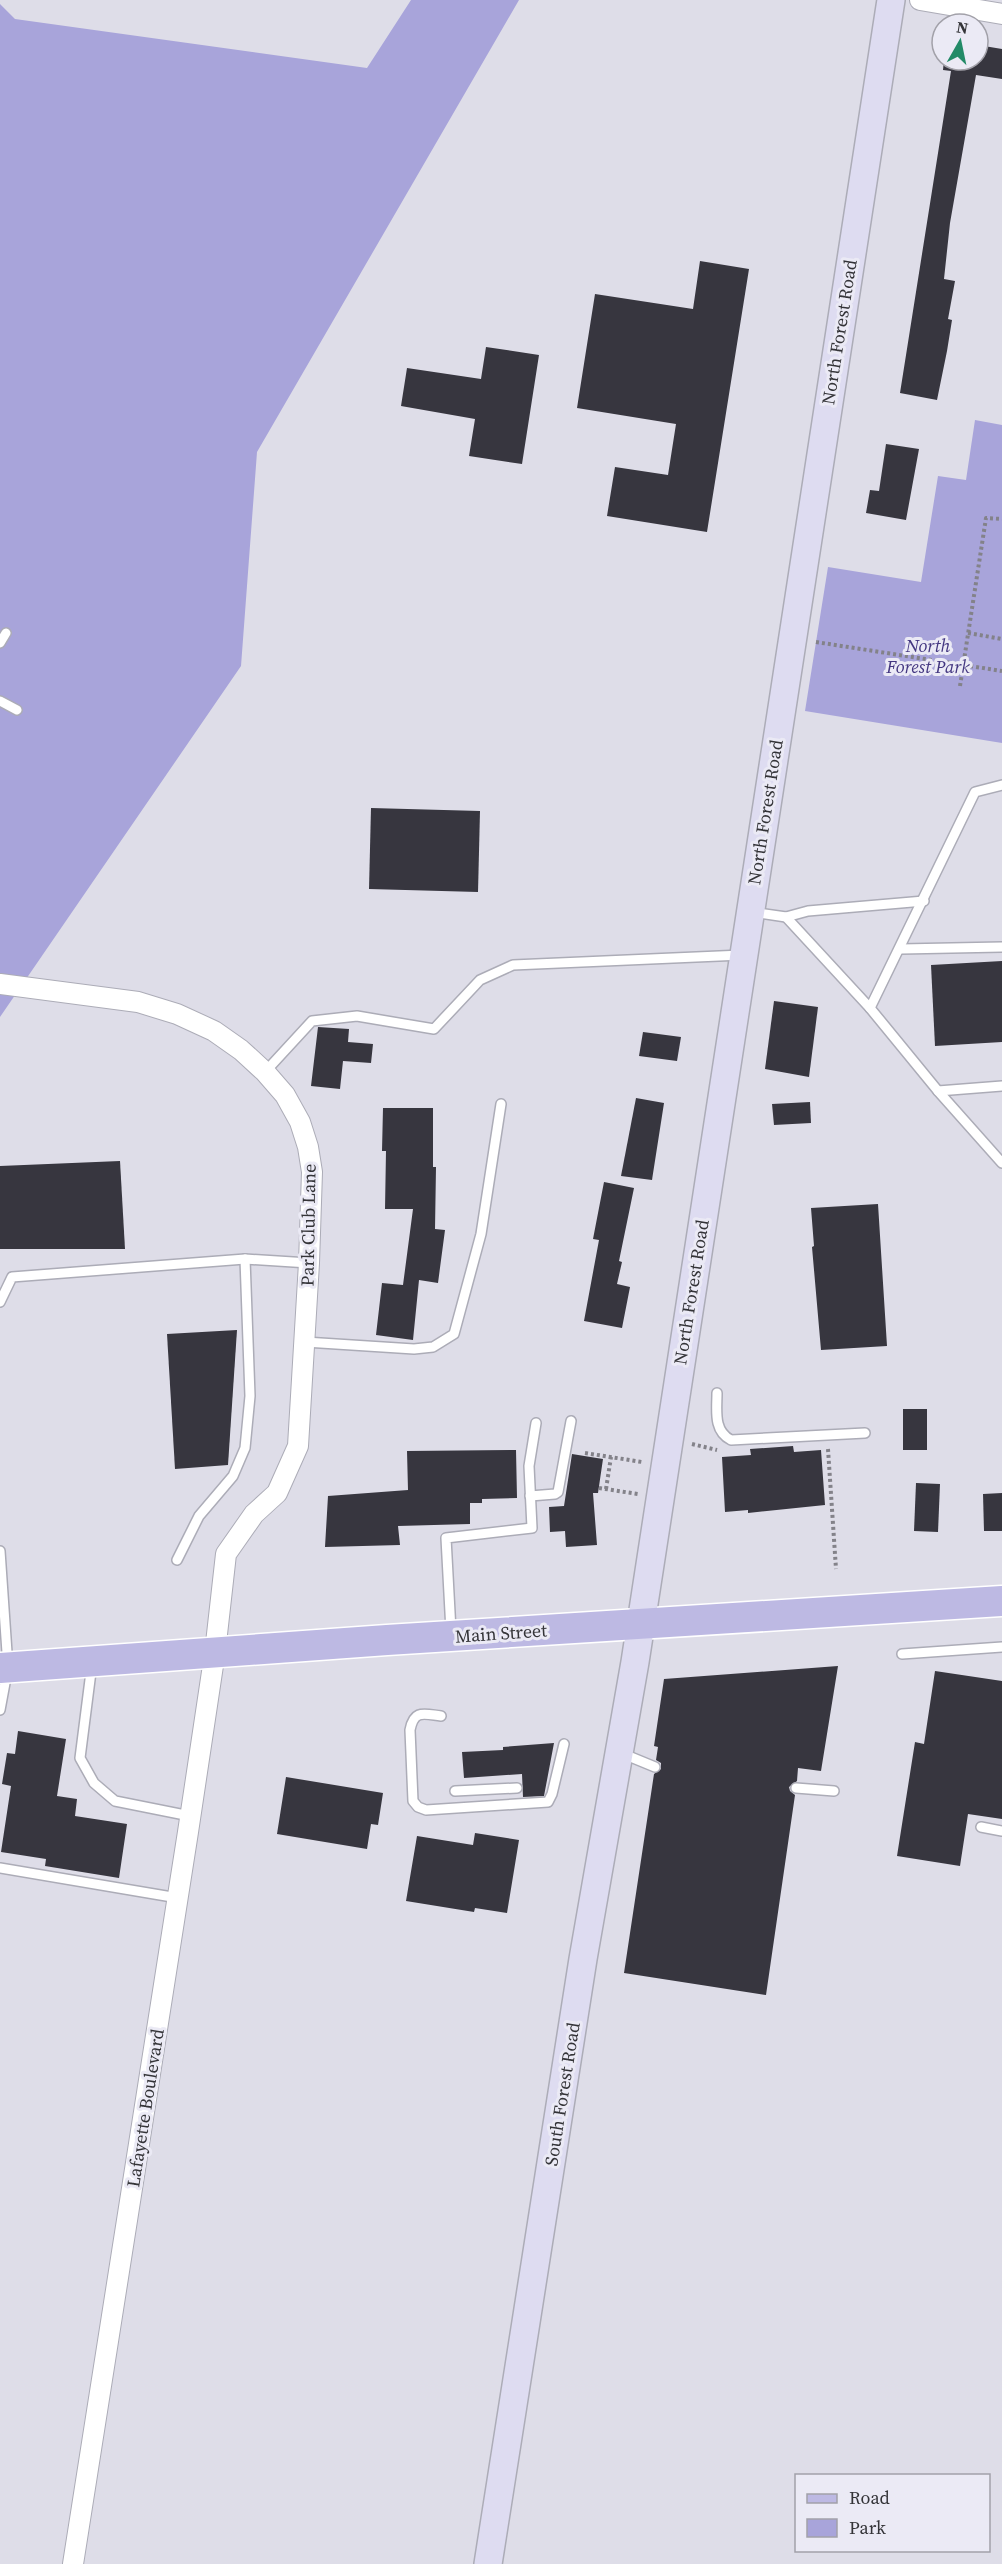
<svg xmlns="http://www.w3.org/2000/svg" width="1002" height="2564" font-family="'Source Serif 4',serif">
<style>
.green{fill:#a8a4da}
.building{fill:#37363f}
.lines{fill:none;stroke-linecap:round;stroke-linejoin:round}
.lane-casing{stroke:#acacb7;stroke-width:12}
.street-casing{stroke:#acacb7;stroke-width:22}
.secondary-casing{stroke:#acacb7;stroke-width:30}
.primary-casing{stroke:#fff;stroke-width:33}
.path{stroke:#838289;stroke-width:4;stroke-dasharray:3 3;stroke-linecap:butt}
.lane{stroke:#fff;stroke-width:9}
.street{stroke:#fff;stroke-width:20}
.secondary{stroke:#dedcf1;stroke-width:27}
.primary{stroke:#bdb9e3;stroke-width:30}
.labels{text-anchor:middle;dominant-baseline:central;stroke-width:6;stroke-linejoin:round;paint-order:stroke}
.street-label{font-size:18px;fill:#343438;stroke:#ebeaf5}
.park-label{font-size:18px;font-style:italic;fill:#433680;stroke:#ebeaf5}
</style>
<rect width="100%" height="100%" fill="#dedde8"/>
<g class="green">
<polygon points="411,0 519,0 257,452 241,666 0,1017 0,4 15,19 367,68"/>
<polygon points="975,420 1002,425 1002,743 805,711 828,567 921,582 938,476 966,480"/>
</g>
<g class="building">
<polygon points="978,45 1002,49 1002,79 976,75 950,223 944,279 955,281 948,319 952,320 947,351 937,400 900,393 951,71 943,70 944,60 978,60"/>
<polygon points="700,261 749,269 707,532 607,516 615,467 668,475 676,424 577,408 595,294 693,309"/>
<polygon points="486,347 539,355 522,464 469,456 475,419 401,406 407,368 481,379"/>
<polygon points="886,444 919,449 906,520 866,513 870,490 879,491"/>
<polygon points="371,808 480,811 478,892 369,889"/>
<polygon points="1002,961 1002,1042 935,1046 931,965"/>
<polygon points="774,1001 818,1007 809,1077 765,1069"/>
<polygon points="318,1027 349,1029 348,1042 373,1044 371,1063 343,1061 340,1089 311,1086"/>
<polygon points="643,1032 681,1037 677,1061 639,1056"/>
<polygon points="636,1098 664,1103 652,1180 621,1176"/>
<polygon points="810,1102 811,1123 774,1125 772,1104"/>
<polygon points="383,1108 433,1108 433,1167 436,1167 435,1229 445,1230 438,1283 419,1280 413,1340 376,1335 382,1283 403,1285 413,1209 385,1209 386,1151 382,1151"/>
<polygon points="120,1161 125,1249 0,1249 0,1166"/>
<polygon points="604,1182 634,1188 619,1261 622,1262 617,1284 630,1287 622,1328 584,1321 599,1240 593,1239"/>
<polygon points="878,1204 887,1346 821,1350 812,1247 814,1246 811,1208"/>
<polygon points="237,1330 228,1465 175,1469 167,1334"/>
<rect x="903" y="1409" width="24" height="41"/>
<polygon points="793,1446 794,1452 821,1450 825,1505 748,1513 748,1510 725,1512 722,1457 751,1455 750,1449"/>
<polygon points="516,1450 517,1498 482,1499 482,1503 470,1503 470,1524 398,1526 400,1545 325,1547 328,1496 408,1490 407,1451"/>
<polygon points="572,1454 603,1459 598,1493 593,1493 597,1545 566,1547 565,1531 550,1532 549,1507 564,1506"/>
<polygon points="916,1483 940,1484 938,1532 914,1531"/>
<polygon points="1002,1493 1002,1531 984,1531 983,1494"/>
<polygon points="838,1666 821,1771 798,1768 797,1781 789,1787 790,1791 795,1795 766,1995 624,1973 654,1774 661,1769 661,1763 656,1760 658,1747 654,1746 664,1679"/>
<polygon points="935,1671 1002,1681 1002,1819 968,1814 960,1866 897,1856 915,1742 924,1744"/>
<polygon points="18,1731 66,1739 57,1796 77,1799 75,1816 127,1824 119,1878 45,1866 46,1859 1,1852 11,1786 2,1784 7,1753 15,1754"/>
<polygon points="554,1743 544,1796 523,1797 522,1774 464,1778 462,1752 503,1750 503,1747"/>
<polygon points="286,1777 383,1793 378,1825 371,1824 367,1849 277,1834"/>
<polygon points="475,1833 519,1840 507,1913 475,1908 474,1912 406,1901 417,1836 473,1845"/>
</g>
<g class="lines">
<g class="lane-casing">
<g id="lane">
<polyline points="0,643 6,633"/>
<polyline points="0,701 17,710"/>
<polyline points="752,912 786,917 808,911 924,901"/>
<polyline points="786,917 870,1008 938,1091 1002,1163"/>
<polyline points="901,949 1002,947"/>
<polyline points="870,1008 975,792 1002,785"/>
<polyline points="265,1072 312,1021 357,1016 434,1029 480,980 513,965 742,955"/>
<polyline points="938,1091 1002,1086"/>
<polyline points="0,1302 12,1277 245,1259 309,1263"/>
<polyline points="305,1342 414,1349 433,1347 454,1334 481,1234 501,1104"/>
<path d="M717 1393C717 1410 713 1431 731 1440L865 1433"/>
<polyline points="530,1496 555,1494 558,1492 571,1421"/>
<polyline points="0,1551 8,1667 0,1710"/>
<polyline points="177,1560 199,1516 233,1476 245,1448 250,1396 245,1259"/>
<polyline points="451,1631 446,1538 532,1528 529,1466 536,1423"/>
<polyline points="902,1654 1002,1647"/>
<polyline points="92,1664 80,1758 94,1783 115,1801 190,1816"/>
<path d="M441 1716C424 1714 414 1709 410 1730L413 1801 418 1807 426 1810 548 1802 552 1794 564 1744"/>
<polyline points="621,1753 655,1767"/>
<polyline points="796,1788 834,1791"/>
<polyline points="455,1791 517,1788"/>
<polyline points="981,1827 1002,1831"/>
<polyline points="0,1868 178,1898"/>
</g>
</g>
<g class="street-casing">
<g id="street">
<polyline points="920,0 1002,14"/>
<polyline points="0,984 138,1002 177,1014 214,1031 241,1050 265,1072 285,1095 300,1122 308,1147 312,1172 309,1263 298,1446 277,1493 254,1514 226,1554 215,1652 188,1832 73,2564"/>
</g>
</g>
<g class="secondary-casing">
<polyline id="secondary" points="488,2564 583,1959 635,1662 891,0"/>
</g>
<g class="primary-casing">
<polyline id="primary" points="0,1668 387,1640 1002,1601"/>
</g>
<g class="path">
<polyline points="968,633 1002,639"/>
<polyline points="816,642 1002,671"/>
<polyline points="960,686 986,518 1002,519"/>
<polyline points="692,1444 717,1450"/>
<polyline points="828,1449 836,1569"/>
<polyline points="585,1453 642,1462"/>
<polyline points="599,1488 638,1494"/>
<polyline points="606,1489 611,1457"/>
</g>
<use href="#lane" class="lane"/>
<use href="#street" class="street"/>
<use href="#secondary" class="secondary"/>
<use href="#primary" class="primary"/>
</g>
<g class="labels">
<g class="street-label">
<text transform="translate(839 332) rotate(-81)">North Forest Road</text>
<text transform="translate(765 812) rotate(-81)">North Forest Road</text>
<text transform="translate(308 1225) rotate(-89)">Park Club Lane</text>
<text transform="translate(691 1292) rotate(-81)">North Forest Road</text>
<text transform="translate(501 1633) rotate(-4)">Main Street</text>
<text transform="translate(562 2094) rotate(-81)">South Forest Road</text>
<text transform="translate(145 2108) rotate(-81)">Lafayette Boulevard</text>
</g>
<g class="park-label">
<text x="928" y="645">North<tspan x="928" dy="21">Forest Park</tspan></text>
</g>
</g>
<rect x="795" y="2474" width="195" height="78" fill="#ebeaf5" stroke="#a2a1a9" stroke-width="1.5"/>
<rect x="807" y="2494" width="30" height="9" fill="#bdb9e3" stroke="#a2a1a9" stroke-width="1.5"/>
<text x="849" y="2504" font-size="18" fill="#343438">Road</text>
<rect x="807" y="2519" width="30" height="18" fill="#a8a4da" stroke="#a2a1a9" stroke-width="1.5"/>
<text x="849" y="2534" font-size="18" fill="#343438">Park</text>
<g transform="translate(960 42) rotate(9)"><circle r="28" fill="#ebeaf5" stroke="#a2a1a9" stroke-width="1.5"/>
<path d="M0-4.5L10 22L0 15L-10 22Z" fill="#228a67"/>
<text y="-9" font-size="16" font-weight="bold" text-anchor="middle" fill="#343438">N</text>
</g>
</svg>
